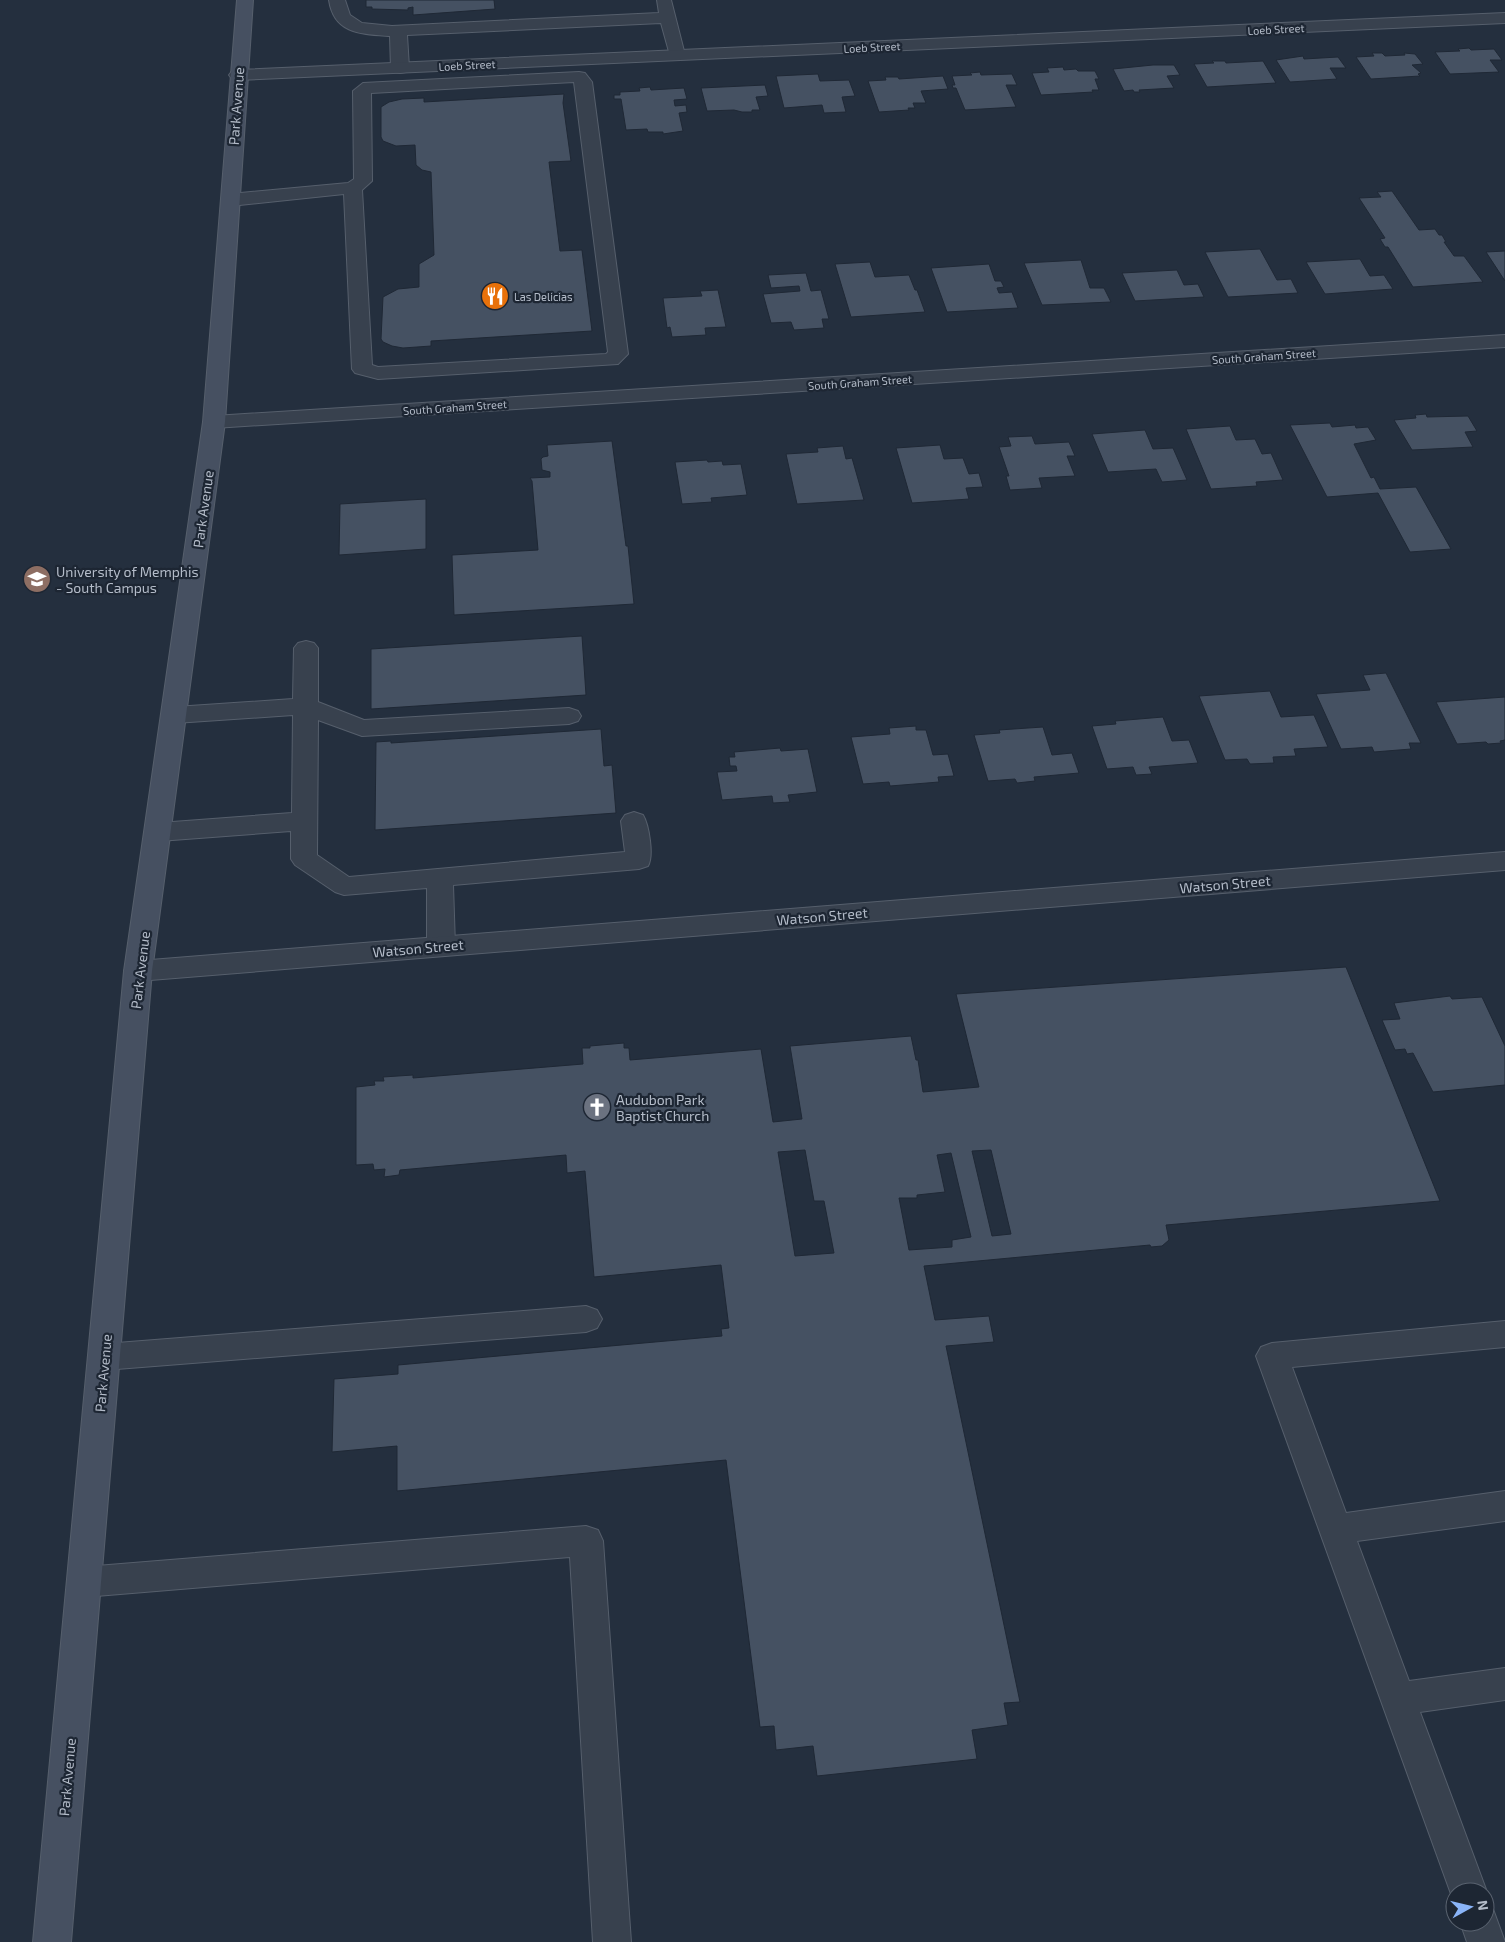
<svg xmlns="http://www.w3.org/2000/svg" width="1505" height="1942" font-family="'Exo 2',sans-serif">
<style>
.building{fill:#455162;stroke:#1f2835;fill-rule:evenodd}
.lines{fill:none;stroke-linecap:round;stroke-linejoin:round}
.lane-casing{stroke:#565f6c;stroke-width:2}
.street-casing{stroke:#565f6c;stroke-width:2}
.secondary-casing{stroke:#565f6c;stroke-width:2}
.lane{fill:#38414e;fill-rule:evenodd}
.street{fill:#38414e;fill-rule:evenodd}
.secondary{fill:#465061;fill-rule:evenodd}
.labels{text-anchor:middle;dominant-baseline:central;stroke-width:4.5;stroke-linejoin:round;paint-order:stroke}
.far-street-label{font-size:11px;fill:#b4bcc9;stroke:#1d2633}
.far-poi-label{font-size:11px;fill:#b4bcc9;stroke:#1d2633;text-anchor:start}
.street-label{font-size:14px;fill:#b4bcc9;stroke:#1d2633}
.poi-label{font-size:14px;fill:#b4bcc9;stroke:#1d2633;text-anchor:start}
</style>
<rect width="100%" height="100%" fill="#242f3e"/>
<g class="building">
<polygon points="366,0 494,0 495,9 413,15 413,7 408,8 408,10 372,9 372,7 366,7"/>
<polygon points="1469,48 1471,50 1494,49 1502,60 1490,60 1499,72 1450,74 1435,52 1460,51 1458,49"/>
<polygon points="1372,53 1382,53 1385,56 1405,55 1404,53 1415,54 1423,64 1412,65 1421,73 1418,74 1420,76 1371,79 1356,57 1374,56"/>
<polygon points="1303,56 1304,59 1338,57 1346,68 1330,68 1337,79 1290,82 1276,60"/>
<polygon points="1212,61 1225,61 1226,63 1263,61 1276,83 1207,87 1194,64 1214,63"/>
<polygon points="1153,65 1174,65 1180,75 1167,76 1174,88 1139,90 1140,92 1134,92 1133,90 1124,91 1113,69"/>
<polygon points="1063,67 1064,70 1076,69 1078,71 1095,71 1099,79 1095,79 1099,90 1092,90 1093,92 1041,95 1032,73 1049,72 1047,68"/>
<polygon points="980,72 981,75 1012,74 1017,85 1006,85 1016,107 965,110 956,88 953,88 952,85 955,85 952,76 972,75 970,73"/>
<polygon points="818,74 820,81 849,80 855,96 842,97 846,112 824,113 822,105 784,108 776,76"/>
<polygon points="943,76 948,89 921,91 926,103 913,103 915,108 908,108 909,110 879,112 868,81 886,80 885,77 898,77 899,79"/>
<polygon points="765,85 768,96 756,97 760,110 752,110 752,112 742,112 734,110 707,111 701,88"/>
<polygon points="650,87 651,90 684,88 687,99 674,100 675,106 686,105 687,112 679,113 683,131 663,134 663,132 648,132 647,129 626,130 621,99 614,99 614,95 620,95 620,92 640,91 639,88"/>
<polygon points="564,94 563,103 571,161 549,162 560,251 582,250 592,331 431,341 431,346 403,348 392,346 383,342 381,339 383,297 398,289 419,287 419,264 434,255 431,172 422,170 416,165 415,145 396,146 383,141 381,137 381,107 389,102 402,99 424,98 424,102"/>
<polygon points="1392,191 1419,230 1435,229 1439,235 1442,235 1446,242 1444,242 1454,256 1464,256 1483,282 1413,287 1388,247 1385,247 1380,239 1385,238 1359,198 1381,197 1377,192"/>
<polygon points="1260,249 1277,280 1291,279 1298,293 1228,297 1205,252"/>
<polygon points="1505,251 1505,281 1486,252"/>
<polygon points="1360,259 1370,276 1384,275 1393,289 1325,294 1306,262"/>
<polygon points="1081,260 1090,288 1104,288 1111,302 1042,305 1024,263"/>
<polygon points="870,262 875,277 909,275 915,290 917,290 925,312 851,317 835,264"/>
<polygon points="989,264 995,281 1001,281 1004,287 997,288 999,293 1012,292 1018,308 947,312 931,268"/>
<polygon points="1177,270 1184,285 1198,284 1204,297 1135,301 1122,273"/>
<polygon points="806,273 811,291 821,290 829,319 822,319 824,328 794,330 791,322 771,323 763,294 800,291 799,286 771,288 768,275"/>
<polygon points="718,290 726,327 705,328 706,335 672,337 670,327 667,328 663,298 702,296 700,291"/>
<polygon points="1426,414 1427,417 1468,416 1477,431 1465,432 1473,447 1412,450 1394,420 1416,418 1415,415"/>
<polygon points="1330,423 1332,427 1355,425 1356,428 1368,427 1376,440 1354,444 1371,478 1374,477 1380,489 1416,487 1451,549 1410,552 1378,493 1327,497 1290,425"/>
<polygon points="1230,426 1236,440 1255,439 1262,454 1271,453 1283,480 1256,482 1257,486 1211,489 1186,429"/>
<polygon points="1145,430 1153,449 1173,448 1187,480 1162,482 1156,469 1108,472 1092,434"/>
<polygon points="1032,436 1035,444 1069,442 1075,456 1067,456 1075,476 1039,478 1042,488 1010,490 1006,476 1009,476 999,447 1011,446 1008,437"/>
<polygon points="612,441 626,546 628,546 634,604 454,615 452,555 538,550 532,481 530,478 550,477 550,472 542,470 541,459 543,457 548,456 547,445"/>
<polygon points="940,445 944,459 963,458 969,474 979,473 983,487 966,488 969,499 912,503 896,448"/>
<polygon points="843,446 846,459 852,458 864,500 797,504 786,454 818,452 817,448"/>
<polygon points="707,460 708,462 722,461 723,465 741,464 747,495 711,498 712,502 682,504 675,462"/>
<polygon points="426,499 426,549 339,555 340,504"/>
<polygon points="582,636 586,695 371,709 371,649"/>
<polygon points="1386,673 1421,743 1409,743 1411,749 1374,752 1372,747 1341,749 1316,694 1370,690 1363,675"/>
<polygon points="1270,691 1281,717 1314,715 1328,747 1294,749 1296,756 1273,757 1274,763 1250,764 1247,759 1225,760 1199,696"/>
<polygon points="1505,697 1505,740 1500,741 1501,743 1488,744 1486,742 1457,744 1436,702"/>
<polygon points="1163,717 1172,741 1189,740 1198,763 1149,767 1152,774 1136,775 1133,767 1107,769 1092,726 1116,724 1115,721"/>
<polygon points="916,726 916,730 926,730 933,755 948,754 954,776 938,777 939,782 890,786 889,782 863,784 851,737 890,734 889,728"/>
<polygon points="1043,727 1052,755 1072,753 1079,773 1034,777 1035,781 1017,783 1015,779 988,781 974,735 1000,733 999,730"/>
<polygon points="601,729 604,766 612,765 616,813 375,830 376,742 391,741 391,743"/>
<polygon points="780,748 781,751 808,749 817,792 788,795 790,802 773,803 772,796 722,800 717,772 737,771 736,766 730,766 729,757 735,757 734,752"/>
<path d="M1346 967 1440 1201 1166 1225 1169 1240 1162 1246 1151 1247 1150 1245 924 1266 935 1320 989 1316 994 1342 946 1346 1020 1702 1004 1703 1008 1725 972 1730 977 1759 817 1776 813 1746 776 1750 774 1726 760 1727 726 1460 397 1491V1446L332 1452 334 1379 398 1374V1365L722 1336 721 1329 729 1328 721 1265 594 1277 585 1171 567 1173 566 1155 400 1170 399 1175 384 1177 385 1169 374 1170 373 1164 356 1165V1087L375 1085 374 1081H384L383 1077 413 1075V1078L583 1064 582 1048H590V1046L624 1043V1048H629L630 1060 761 1049 773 1122 802 1119 790 1046 911 1036 916 1060H918L923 1092 979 1087 956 994ZM805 1150 814 1201H824L834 1253 795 1256 778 1152ZM991 1150 1011 1234 992 1236 972 1151ZM951 1153 971 1237 952 1240V1247L909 1250 899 1198H917V1195L945 1192 937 1155Z"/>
<polygon points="1450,996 1452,999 1482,997 1505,1046 1505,1085 1433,1092 1413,1053 1407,1054 1405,1049 1395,1050 1382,1020 1400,1019 1394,1003"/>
</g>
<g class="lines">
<g class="lane-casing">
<g id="lane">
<path d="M329 0H345L350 15 362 23 392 26 659 13 657 0H671L685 55 683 59H671L661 23 407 35 409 68 406 72 400 73 394 72 391 68 390 36C361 34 334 34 329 0Z"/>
<path d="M579 72 585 73 592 82 628 354 618 364 378 379 355 373 352 369 344 194 230 206 223 204 221 200 223 196 230 194 348 183 354 179 353 91 363 83ZM574 82 608 352 606 354 378 367 372 365 362 190 372 181 371 93Z"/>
<path d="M306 641 314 643 318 648V702L364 720 569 708 578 711 581 716 578 721 569 724 362 736 318 720 317 855 349 877 625 852 621 821 625 815 634 812 643 815C649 825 654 856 648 866L639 869 453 885 455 946 451 953 441 956 431 953 427 946V888L344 895 335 892 295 865 291 859V831L159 841 150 838 146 832 150 826 159 823 292 813 293 715 175 723 166 720 163 715 166 710 175 707 293 699 294 648 298 643Z"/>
<polygon points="586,1306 597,1310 602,1319 597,1328 586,1332 104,1370 93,1366 88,1357 93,1348 104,1344"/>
<polygon points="1505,1321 1505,1347 1292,1367 1346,1513 1505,1491 1505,1521 1357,1541 1409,1681 1505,1668 1505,1700 1420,1712 1487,1892 1485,1897 1485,1892 1455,1892 1455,1905 1256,1356 1261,1347 1272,1343"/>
<polygon points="586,1526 598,1530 603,1541 631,1942 593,1942 570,1557 84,1597 72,1593 67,1582 72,1571 84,1567"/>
<polygon points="1485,1905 1493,1909 1505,1942 1467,1942 1460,1922 1485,1922"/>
</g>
</g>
<g class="street-casing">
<g id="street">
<polygon points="1505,13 1505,23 238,80 232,79 229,75 232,71 238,70"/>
<polygon points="1505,335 1505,347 214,428 207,426 203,422 207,418 214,416"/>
<polygon points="1505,852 1505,870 138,981 128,978 124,971 128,964 138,961"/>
</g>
</g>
<g class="secondary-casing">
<polygon id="secondary" points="237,0 253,0 225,422 152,971 71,1942 33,1942 124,971 203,422"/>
</g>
<use href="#lane" class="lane"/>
<use href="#street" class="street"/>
<use href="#secondary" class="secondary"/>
</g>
<defs>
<g id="restaurant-disc" transform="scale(1.4375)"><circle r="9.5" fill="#e8710a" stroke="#1d2633"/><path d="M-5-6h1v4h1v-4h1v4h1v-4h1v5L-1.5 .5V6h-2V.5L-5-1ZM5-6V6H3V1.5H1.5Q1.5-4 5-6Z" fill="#fff"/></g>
<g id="university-disc" transform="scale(1.4375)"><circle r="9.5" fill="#8d6e63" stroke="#1d2633"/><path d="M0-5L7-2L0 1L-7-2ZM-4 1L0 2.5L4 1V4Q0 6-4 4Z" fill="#fff"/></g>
<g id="church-disc" transform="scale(1.4375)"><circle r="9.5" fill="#6b7280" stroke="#1d2633"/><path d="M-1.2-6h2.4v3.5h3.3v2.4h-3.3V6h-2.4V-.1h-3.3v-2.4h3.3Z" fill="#fff"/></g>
</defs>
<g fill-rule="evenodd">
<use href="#restaurant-disc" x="495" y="296"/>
<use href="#university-disc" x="37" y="579"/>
<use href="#church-disc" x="597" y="1107"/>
</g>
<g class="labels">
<g class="far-street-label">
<text transform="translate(1276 29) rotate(-3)">Loeb Street</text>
<text transform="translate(872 47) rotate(-3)">Loeb Street</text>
<text transform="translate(467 65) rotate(-3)">Loeb Street</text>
<text transform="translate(1264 356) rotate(-4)">South Graham Street</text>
<text transform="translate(860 382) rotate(-4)">South Graham Street</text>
<text transform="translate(455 407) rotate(-4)">South Graham Street</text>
</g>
<g class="far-poi-label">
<text x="514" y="296">Las Delicias</text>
</g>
<g class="street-label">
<text transform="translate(236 106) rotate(-86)">Park Avenue</text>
<text transform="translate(203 509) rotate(-82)">Park Avenue</text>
<text transform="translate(1225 884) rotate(-5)">Watson Street</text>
<text transform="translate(822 916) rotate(-5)">Watson Street</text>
<text transform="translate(418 948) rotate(-5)">Watson Street</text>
<text transform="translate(140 970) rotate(-83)">Park Avenue</text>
<text transform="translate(103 1373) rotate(-85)">Park Avenue</text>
<text transform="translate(67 1777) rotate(-85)">Park Avenue</text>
</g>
<g class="poi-label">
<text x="56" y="571">University of Memphis<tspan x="56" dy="16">- South Campus</tspan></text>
<text x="616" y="1099">Audubon Park<tspan x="616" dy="16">Baptist Church</tspan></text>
</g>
</g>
<g transform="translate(1470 1907) rotate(82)"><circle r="24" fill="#1d2633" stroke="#59626f"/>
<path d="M0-4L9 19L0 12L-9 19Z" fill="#8ab4f8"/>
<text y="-8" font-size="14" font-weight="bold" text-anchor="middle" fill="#b4bcc9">N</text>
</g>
</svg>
